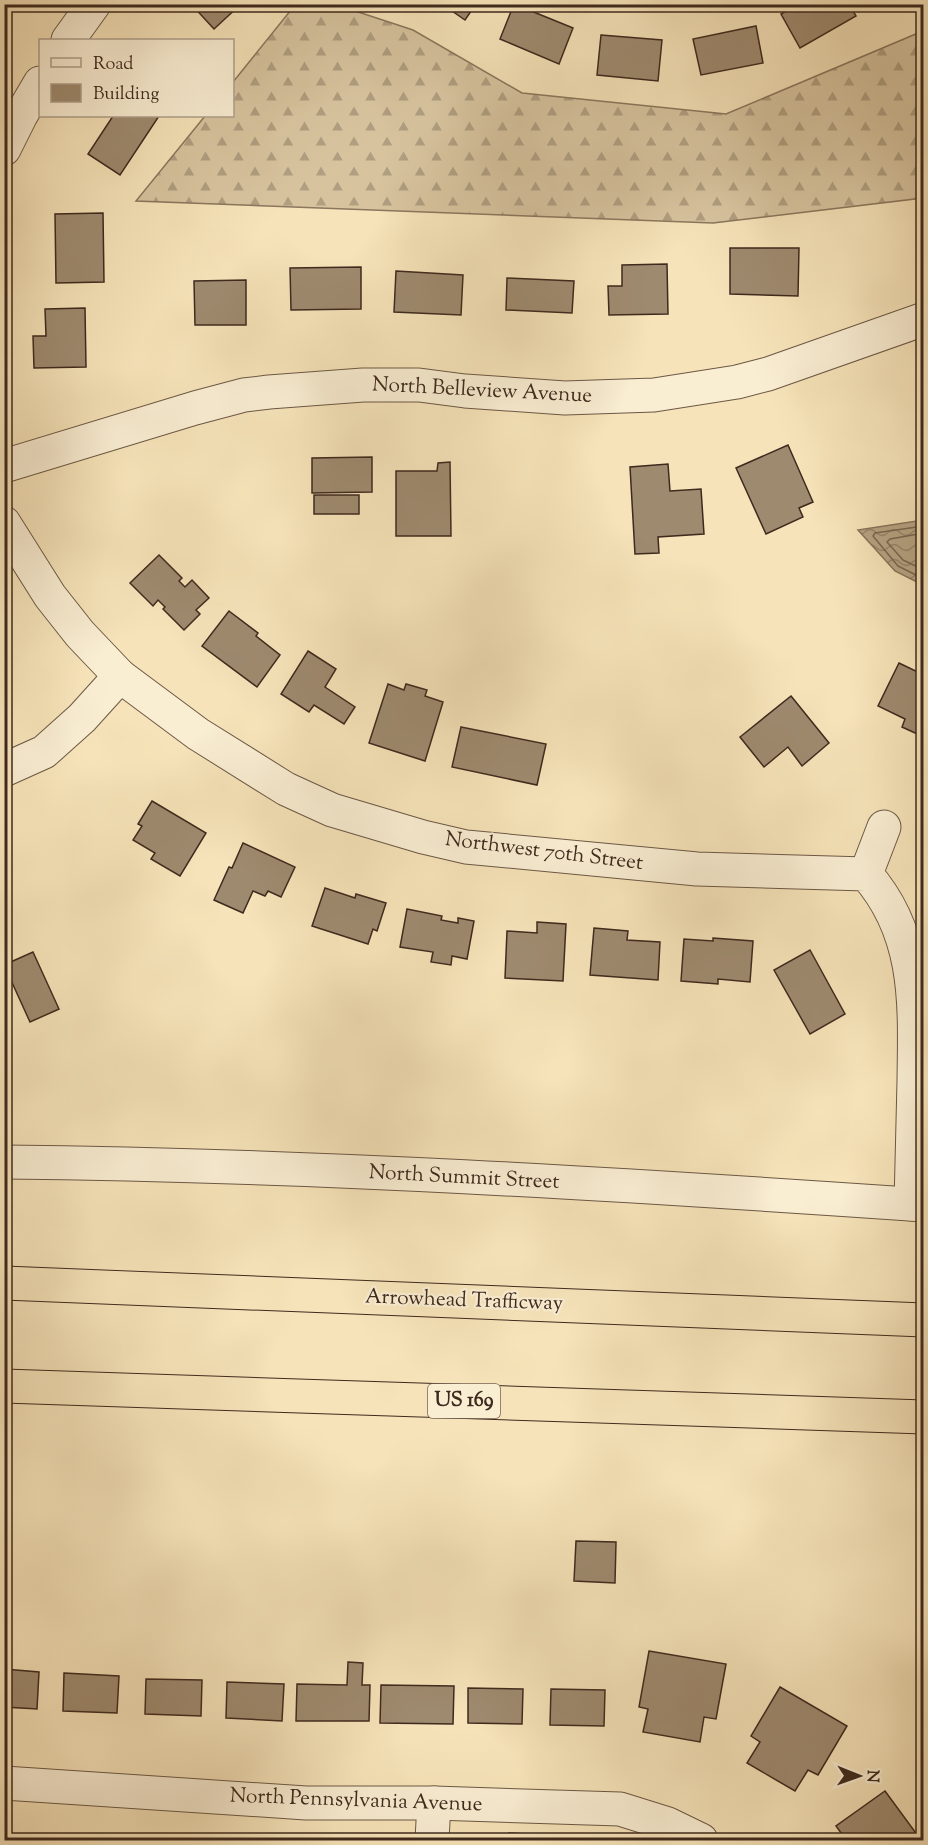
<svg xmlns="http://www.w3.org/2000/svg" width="928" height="1845" font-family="'Sorts Mill Goudy',serif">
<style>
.forest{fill:url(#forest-firs);stroke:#8a775e;stroke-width:1.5}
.water{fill:url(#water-waves);stroke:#87735b;stroke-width:1.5}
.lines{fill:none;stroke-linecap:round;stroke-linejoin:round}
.shore{stroke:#7a6751;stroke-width:1.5}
.building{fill:#9e8a6f;stroke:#3e2a1e;stroke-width:1.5}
.street-casing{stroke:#6c5845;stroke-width:35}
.highway-casing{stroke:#3e2a1e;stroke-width:35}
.street{stroke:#f9edd2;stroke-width:33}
.highway{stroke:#f6e3b9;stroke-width:33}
.labels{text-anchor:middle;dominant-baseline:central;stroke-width:4.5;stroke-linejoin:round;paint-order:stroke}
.shield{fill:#f9edd2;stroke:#766454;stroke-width:1.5}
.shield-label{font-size:20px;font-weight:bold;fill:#3e2a1e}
.street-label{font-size:21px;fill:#3e2a1e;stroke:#f9edd2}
</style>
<defs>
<pattern id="forest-firs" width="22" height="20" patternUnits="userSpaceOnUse" patternTransform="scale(1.5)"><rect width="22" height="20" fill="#d7c49f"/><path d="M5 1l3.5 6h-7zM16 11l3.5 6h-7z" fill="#b09f81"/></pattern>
<pattern id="water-waves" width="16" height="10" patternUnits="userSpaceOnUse" patternTransform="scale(1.5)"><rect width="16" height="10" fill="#b7a484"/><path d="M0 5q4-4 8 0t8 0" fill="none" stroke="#96866b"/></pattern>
</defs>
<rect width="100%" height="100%" fill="#f6e3b9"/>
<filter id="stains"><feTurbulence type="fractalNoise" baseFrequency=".00333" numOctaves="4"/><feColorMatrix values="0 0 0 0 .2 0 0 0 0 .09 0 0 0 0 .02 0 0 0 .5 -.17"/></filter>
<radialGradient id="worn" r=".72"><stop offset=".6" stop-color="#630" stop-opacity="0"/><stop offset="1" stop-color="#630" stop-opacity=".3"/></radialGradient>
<polygon class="forest" points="295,5 337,5 413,30 522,93 726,114 923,31 923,198 713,223 136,201 205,116 232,116 233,82"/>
<polygon class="water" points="923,520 923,585 895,571 858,530"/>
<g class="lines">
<g class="shore">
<polyline points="924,526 875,533 873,536 898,566 924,579"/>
<polyline points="924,533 890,539 887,542 903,560 924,570"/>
</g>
</g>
<g class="building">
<polygon points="191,4 241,4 214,29"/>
<polygon points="442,4 476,4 465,20"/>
<polygon points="514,4 573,28 559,64 500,39"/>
<polygon points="798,4 849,4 856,16 800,48 781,14"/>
<polygon points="756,26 763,63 701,75 693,39"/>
<polygon points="601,35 662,40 658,81 597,75"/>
<polygon points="113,116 159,116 120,175 88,154"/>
<polygon points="103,213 104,282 56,283 55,214"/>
<polygon points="730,248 799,248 798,296 730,294"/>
<polygon points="667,264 668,314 609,315 608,286 622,286 622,265"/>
<polygon points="361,267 361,309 291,310 290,268"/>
<polygon points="396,271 463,275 461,315 394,312"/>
<polygon points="507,278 574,281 572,313 506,310"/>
<polygon points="246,280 246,325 195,325 194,281"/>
<polygon points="85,308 86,367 34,368 33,336 46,336 45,309"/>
<polygon points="788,445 813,502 799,508 803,517 766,534 736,468"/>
<polygon points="372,457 372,492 312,493 312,458"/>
<polygon points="450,462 451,536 396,536 396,471 437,471 438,463"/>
<polygon points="668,464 670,491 701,489 704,534 658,537 659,553 635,554 630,467"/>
<rect x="314" y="495" width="45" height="19"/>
<polygon points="159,555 182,578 179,581 185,587 192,580 209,598 196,610 200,614 184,630 163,609 165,607 158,600 153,606 130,583"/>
<polygon points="229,611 258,633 256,636 280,655 257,687 202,646"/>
<polygon points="308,651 336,669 325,687 355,707 344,724 314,705 309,712 281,694"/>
<polygon points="899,663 924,675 924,737 902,727 905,719 878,706"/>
<polygon points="388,684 404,690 406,684 427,690 425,696 443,702 425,761 369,743"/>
<polygon points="791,696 829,743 802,766 788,747 764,767 740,737"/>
<polygon points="461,727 546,744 537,785 452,767"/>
<polygon points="152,801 206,833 180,876 151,859 155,853 133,840 142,826 138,824"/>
<polygon points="243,843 295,867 281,897 268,891 265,896 253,891 243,913 214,900 229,867 232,868"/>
<polygon points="325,888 355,898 356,894 386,903 377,931 373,929 368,944 312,926"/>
<polygon points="407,909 442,916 441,920 458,923 458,918 474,921 467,959 452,956 451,965 431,962 433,952 400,947"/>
<polygon points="537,922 566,924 563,981 505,978 507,931 537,933"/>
<polygon points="594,928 628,931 627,940 660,942 658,980 590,975"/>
<polygon points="713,938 753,941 750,982 718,979 718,984 681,981 684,939 713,941"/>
<polygon points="810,950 845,1014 810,1034 774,970"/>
<polygon points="33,952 59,1009 30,1022 4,965"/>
<polygon points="576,1541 616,1542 615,1583 574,1581"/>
<polygon points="649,1651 726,1664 716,1719 704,1717 700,1742 643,1732 648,1709 639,1707"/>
<polygon points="348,1662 363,1663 362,1685 370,1685 369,1721 296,1721 297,1684 347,1685"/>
<polygon points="4,1669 39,1672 37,1709 4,1707"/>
<polygon points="64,1673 119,1676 117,1713 63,1711"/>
<polygon points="146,1679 202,1680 201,1716 145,1714"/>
<polygon points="227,1682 284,1684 282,1721 226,1718"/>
<polygon points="381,1685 454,1686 453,1724 380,1723"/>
<polygon points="780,1687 847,1726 818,1775 808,1770 795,1791 747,1763 760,1742 751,1736"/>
<polygon points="468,1688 523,1689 522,1724 468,1723"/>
<polygon points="551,1689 605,1690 604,1726 550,1725"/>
<polygon points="885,1791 921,1840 846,1840 836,1826"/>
<polygon points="509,1833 545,1835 545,1840 508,1840"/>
</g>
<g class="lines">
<g class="street-casing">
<g id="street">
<polyline points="68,40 94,4"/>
<polyline points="4,149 20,117 40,83"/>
<polyline points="4,466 195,408 244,395 269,392 363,385 419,385 465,391 565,398 654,395 737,382 768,374 924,319"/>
<path d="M4 523 50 596 80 634 120 676 198 734 286 789 332 810 423 837 466 847 697 869 866 874C919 934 915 1005 914 1081 913 1122 912 1163 911 1204"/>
<polyline points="4,770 44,752 82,718 120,676"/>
<polyline points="866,874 884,827"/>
<path d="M4 1162C311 1165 618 1184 924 1205"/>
<polyline points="4,1783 306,1803 434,1803 620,1809 668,1824 701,1840"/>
<polyline points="432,1840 434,1803"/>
</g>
</g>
<g class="highway-casing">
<g id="highway">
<polyline points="4,1283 924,1320"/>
<polyline points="4,1386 924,1417"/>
</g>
</g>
<use href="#street" class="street"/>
<use href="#highway" class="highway"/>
</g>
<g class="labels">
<rect class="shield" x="428" y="1384" width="72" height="34" rx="4.5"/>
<g class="shield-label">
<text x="464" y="1401">US 169</text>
</g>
<g class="street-label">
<text transform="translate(482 391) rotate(3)">North Belleview Avenue</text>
<text transform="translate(544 852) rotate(7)">Northwest 70th Street</text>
<text transform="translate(464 1178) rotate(3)">North Summit Street</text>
<text transform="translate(464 1301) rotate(2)">Arrowhead Trafficway</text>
<text transform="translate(356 1801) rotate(2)">North Pennsylvania Avenue</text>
</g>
</g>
<rect width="928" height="1845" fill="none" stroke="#f6e3b9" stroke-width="24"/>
<rect x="6" y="6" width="916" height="1833" fill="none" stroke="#3e2a1e" stroke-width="3"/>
<rect x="12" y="12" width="904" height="1821" fill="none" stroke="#3e2a1e" stroke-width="1.5"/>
<rect x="39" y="39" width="195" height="78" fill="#f9edd2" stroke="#ae9f8a" stroke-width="1.5"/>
<rect x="51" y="58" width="30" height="9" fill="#f9edd2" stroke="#ae9f8a" stroke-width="1.5"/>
<text x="93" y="69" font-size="18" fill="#3e2a1e">Road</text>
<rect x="51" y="84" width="30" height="18" fill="#9e8a6f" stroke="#ae9f8a" stroke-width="1.5"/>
<text x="93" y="99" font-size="18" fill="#3e2a1e">Building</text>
<g transform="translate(859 1776) rotate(91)" stroke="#f9edd2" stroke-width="4.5" paint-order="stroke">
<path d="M0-4.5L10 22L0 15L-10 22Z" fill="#3e2a1e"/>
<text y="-9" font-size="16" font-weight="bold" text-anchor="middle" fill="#3e2a1e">N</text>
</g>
<rect width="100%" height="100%" filter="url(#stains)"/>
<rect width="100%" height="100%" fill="url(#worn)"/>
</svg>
